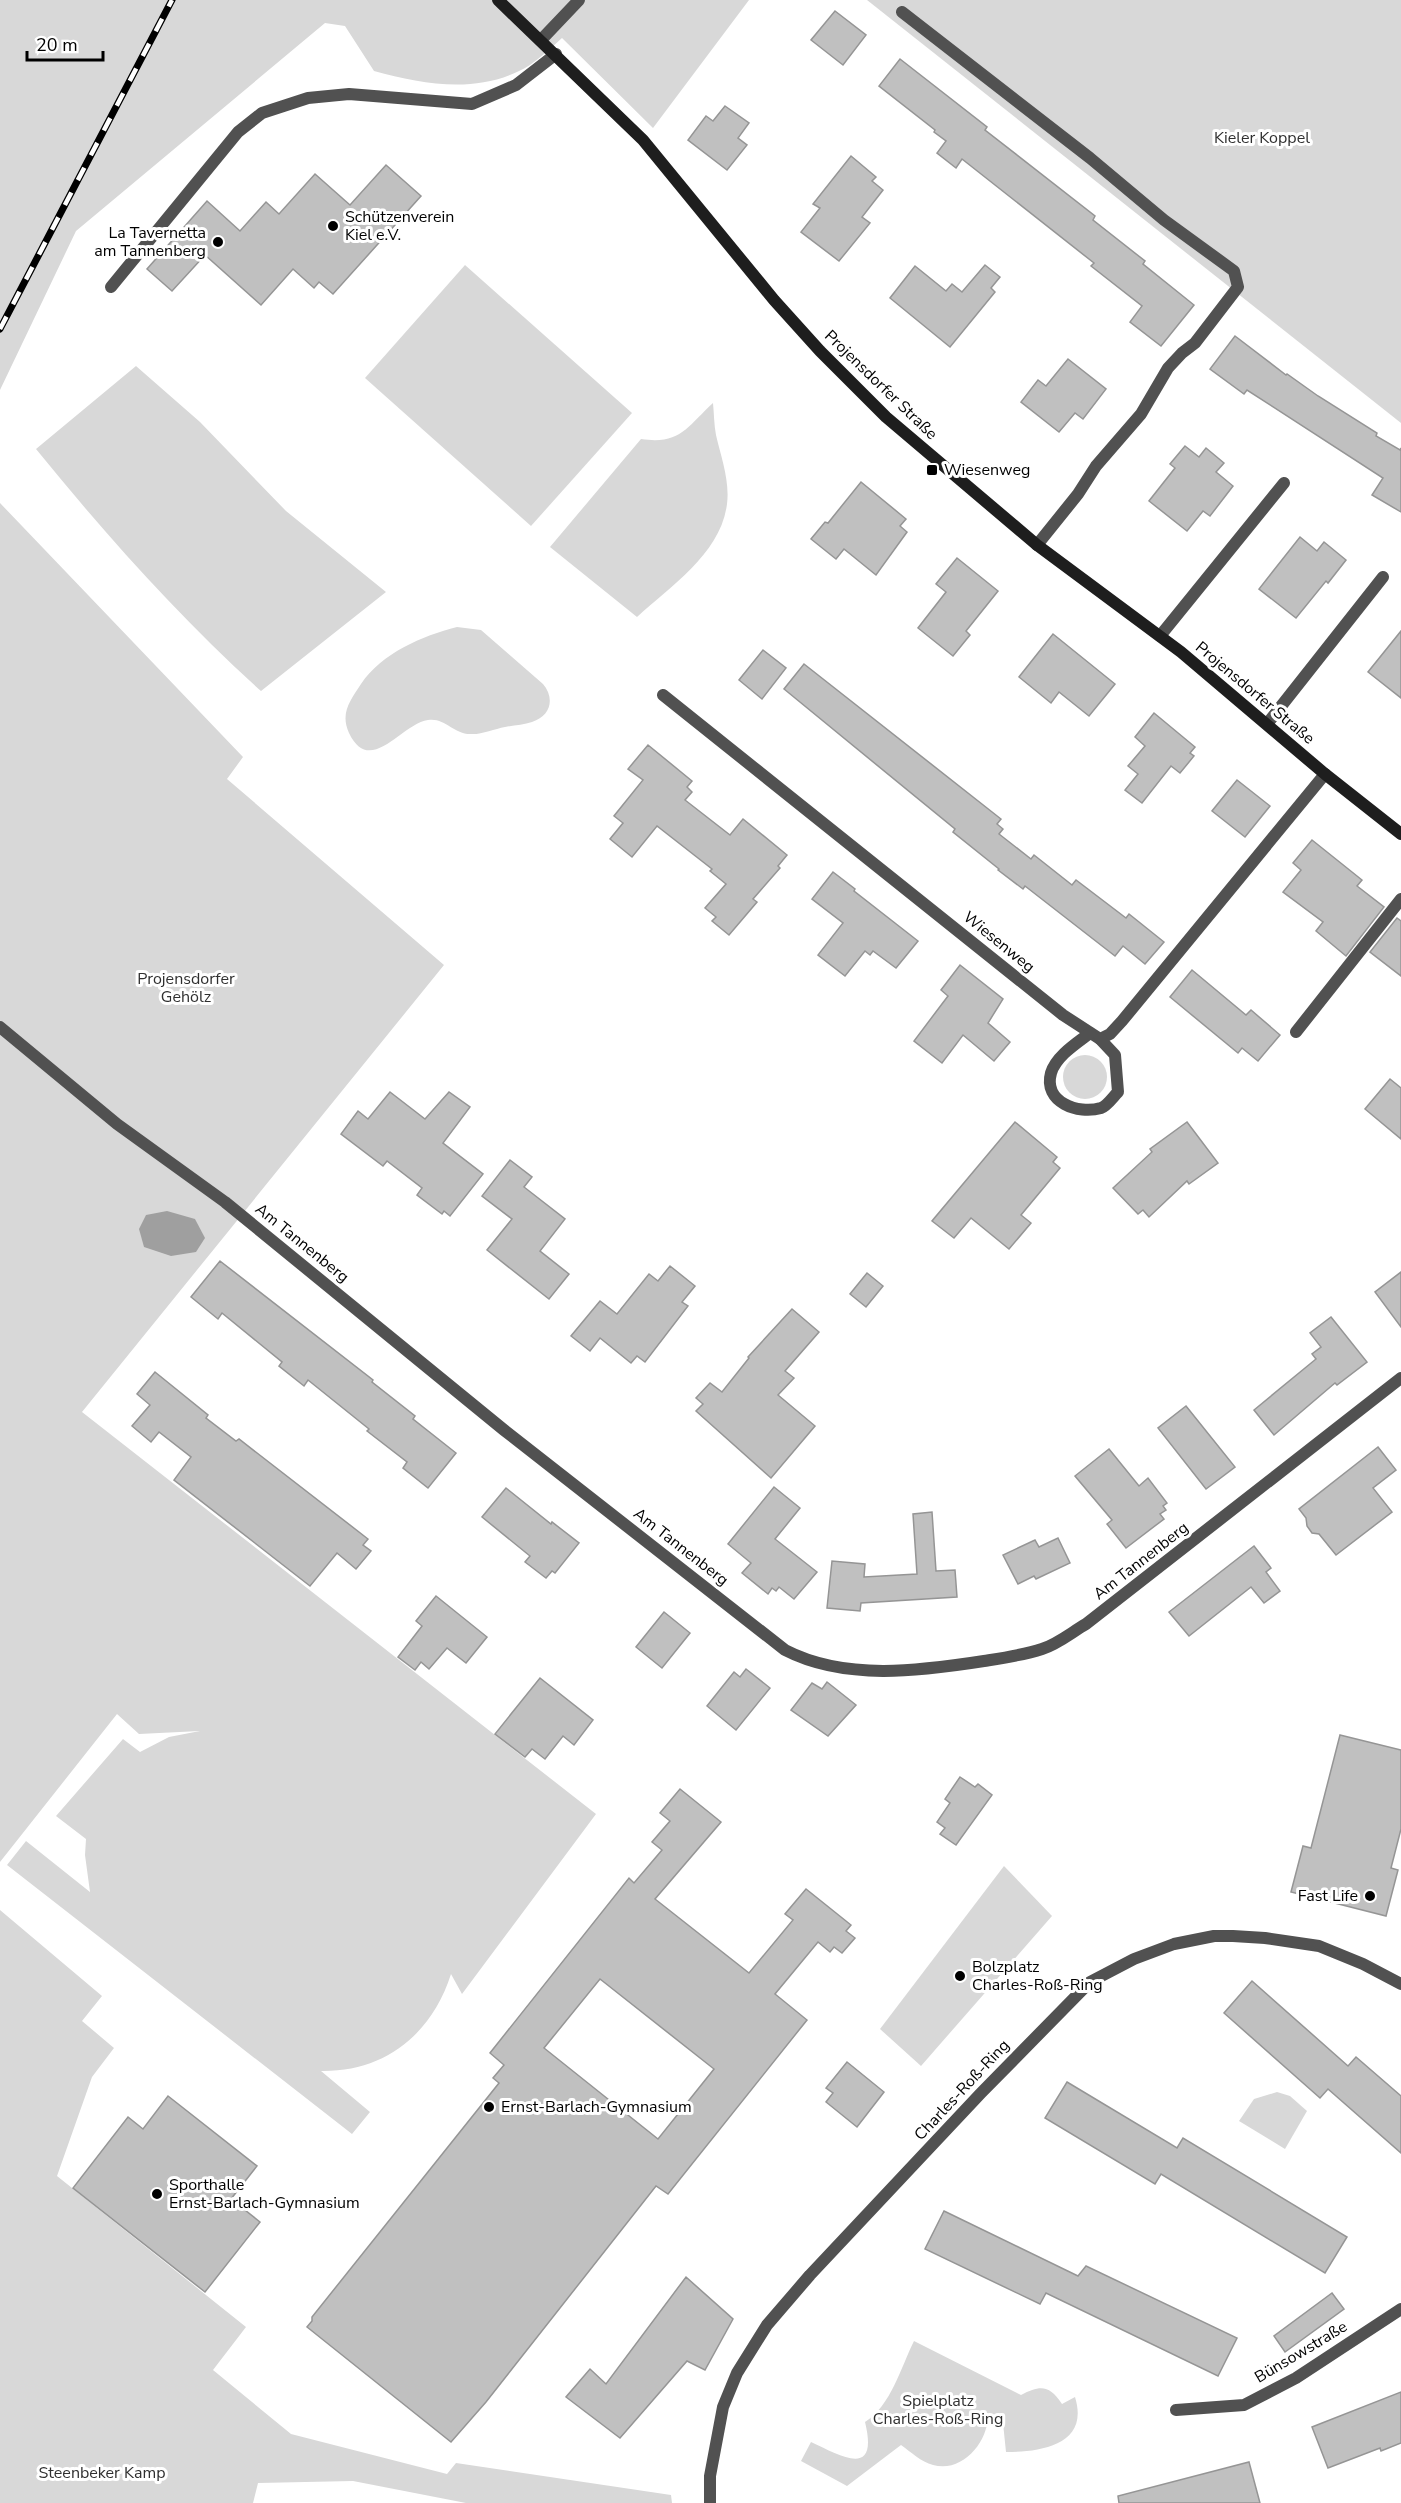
<svg xmlns="http://www.w3.org/2000/svg" width="1401" height="2503" font-family="'Nunito Sans',sans-serif">
<style>
.green{fill:#d8d8d8}
.water{fill:#9f9f9f}
.building{fill:#c0c0c0;stroke:#959595;stroke-width:1.5;fill-rule:evenodd}
.lines{fill:none;stroke-linecap:round;stroke-linejoin:round}
.lane{stroke:#515151;stroke-width:12}
.street{stroke:#515151;stroke-width:12}
.secondary{stroke:#1e1e1e;stroke-width:12}
.rail-casing{stroke:#000;stroke-width:7}
.rail{stroke:#fff;stroke-width:4.5;stroke-dasharray:14;stroke-linecap:butt}
.poi-dot{fill:#000;stroke:#fff;stroke-width:2}
.labels{text-anchor:middle;dominant-baseline:central;stroke-width:6;stroke-linejoin:round;paint-order:stroke}
.park-label{font-size:16px;fill:#2f2f2f;stroke:#fff}
.poi-label{font-size:16px;fill:#000;stroke:#fff;text-anchor:start}
.street-label{font-size:16px;fill:#000;stroke:#fff}
</style>
<rect width="100%" height="100%" fill="#fff"/>
<g class="green">
<path d="M0 0H749L653 128 562 38C552 47 541 57 530 65 481 95 426 85 374 71L345 26 325 23 76 231 0 390Z"/>
<polygon points="867,0 1401,0 1401,423"/>
<polygon points="465,265 632,413 531,526 365,378"/>
<path d="M136 366 200 422 286 511 386 592 261 691C179 617 105 534 36 449Z"/>
<path d="M713 403C714 413 714 425 716 435 721 457 730 481 727 504 721 553 671 586 637 617L550 547 641 439C680 445 687 427 713 403Z"/>
<path d="M0 503 243 757 227 779 444 965 82 1412 596 1814 462 1994 451 1974C432 2034 385 2072 321 2071L370 2112 352 2134 7 1865 26 1841 90 1892 85 1855 86 1839 56 1816 123 1739 140 1752 169 1737 200 1731 139 1734 117 1714 0 1862Z"/>
<path d="M457 627 481 630 543 684C555 698 551 716 532 722 524 725 514 725 505 727 494 729 481 735 470 734 454 734 444 717 428 720 401 724 370 777 349 733 340 713 350 701 361 684 382 653 422 636 457 627Z"/>
<circle cx="1085" cy="1077" r="22"/>
<polygon points="1004,1866 1052,1916 921,2066 880,2029"/>
<polygon points="0,1910 102,1996 82,2021 114,2048 92,2077 57,2176 246,2327 213,2370 291,2434 447,2474 456,2463 671,2495 672,2503 466,2503 353,2481 258,2483 253,2503 0,2503"/>
<polygon points="1277,2092 1290,2096 1307,2111 1285,2149 1239,2121 1254,2099"/>
<path d="M914 2341 1021 2395C1041 2385 1049 2385 1062 2404L1075 2397C1090 2445 1040 2452 1006 2452L1003 2423 988 2417C987 2443 962 2473 933 2465 921 2462 911 2452 901 2445L847 2486 801 2461 811 2442C841 2456 879 2479 865 2422 891 2406 901 2367 914 2341Z"/>
</g>
<polygon class="water" points="167,1211 195,1219 205,1238 196,1252 171,1256 144,1247 139,1229 146,1215"/>
<g class="building">
<polygon points="835,11 866,35 843,65 811,40"/>
<polygon points="900,59 987,127 985,130 1095,216 1093,220 1145,261 1143,264 1194,305 1161,346 1130,322 1142,306 1091,266 1094,263 962,159 956,168 937,153 946,141 934,132 935,130 879,86"/>
<polygon points="725,106 749,123 738,138 747,145 727,170 688,140 706,116 713,121"/>
<polygon points="851,156 876,177 872,181 883,190 862,217 870,223 839,261 801,232 820,208 813,204"/>
<polygon points="386,165 421,196 333,294 319,282 314,288 293,269 261,305 205,255 172,291 147,269 207,201 240,231 266,202 279,214 315,174 350,205"/>
<polygon points="985,265 1000,277 991,288 995,292 950,347 890,298 915,266 946,291 952,284 962,292"/>
<polygon points="1235,336 1286,375 1287,374 1318,396 1377,433 1376,436 1400,450 1401,448 1401,512 1372,495 1383,478 1247,390 1244,394 1210,369"/>
<polygon points="1068,359 1106,389 1083,419 1075,413 1059,432 1021,402 1038,380 1046,386"/>
<polygon points="1185,446 1199,457 1206,448 1224,463 1216,472 1233,486 1210,516 1203,511 1187,531 1149,501 1175,468 1170,464"/>
<polygon points="861,482 906,519 900,526 907,532 876,575 844,549 836,559 811,539 825,522 828,523"/>
<polygon points="1300,537 1317,551 1324,542 1346,560 1328,583 1326,581 1296,618 1259,589"/>
<polygon points="957,558 998,591 966,631 970,635 953,656 918,628 946,592 936,584"/>
<polygon points="1401,631 1401,698 1368,672"/>
<polygon points="1053,634 1115,684 1089,716 1059,692 1051,703 1019,677"/>
<polygon points="763,650 786,668 762,699 739,680"/>
<polygon points="804,664 1001,819 997,824 1003,829 999,834 1031,859 1034,855 1072,885 1076,880 1126,918 1129,914 1164,942 1145,964 1123,946 1115,956 1025,886 1023,889 998,870 999,869 953,832 955,829 784,689"/>
<polygon points="1154,713 1195,747 1190,753 1194,756 1180,773 1171,766 1142,803 1125,790 1138,774 1128,766 1145,746 1135,737"/>
<polygon points="648,745 692,781 687,787 692,792 685,800 730,835 743,819 787,855 778,866 780,868 753,899 757,902 729,935 712,921 716,917 705,908 726,884 710,871 712,869 657,826 632,857 610,839 623,823 614,816 643,780 628,769"/>
<polygon points="1237,780 1270,806 1245,837 1212,811"/>
<polygon points="1312,840 1362,880 1357,886 1384,907 1346,956 1316,931 1323,922 1283,892 1301,870 1293,863"/>
<polygon points="833,872 855,889 854,891 918,941 896,968 873,951 870,955 865,951 845,976 818,955 843,923 812,899"/>
<polygon points="1397,918 1401,921 1401,976 1370,952"/>
<polygon points="960,965 1003,999 988,1023 1010,1042 994,1061 963,1035 942,1063 914,1041 948,996 941,990"/>
<polygon points="1192,970 1246,1015 1251,1010 1280,1035 1258,1061 1242,1048 1238,1053 1170,997"/>
<polygon points="1390,1079 1401,1088 1401,1139 1365,1109"/>
<polygon points="390,1092 425,1119 449,1092 470,1107 443,1143 483,1174 450,1216 444,1211 442,1214 417,1195 422,1188 387,1161 383,1166 341,1134 358,1111 368,1119"/>
<polygon points="1015,1122 1057,1157 1053,1162 1060,1168 1021,1215 1031,1223 1009,1249 971,1218 954,1238 932,1221"/>
<polygon points="1187,1122 1218,1163 1189,1184 1187,1181 1149,1217 1143,1210 1138,1214 1113,1188 1152,1152 1150,1149"/>
<polygon points="510,1160 532,1177 524,1187 565,1219 540,1251 569,1274 549,1299 487,1250 512,1219 482,1196"/>
<polygon points="220,1261 373,1380 372,1382 415,1416 413,1419 456,1453 428,1488 403,1468 407,1462 367,1431 369,1429 308,1380 304,1386 279,1366 282,1362 222,1313 218,1319 191,1297"/>
<polygon points="670,1266 695,1286 682,1302 688,1306 645,1362 637,1356 631,1363 600,1338 590,1351 571,1336 600,1301 617,1314 649,1274 658,1281"/>
<polygon points="1401,1272 1401,1327 1375,1292"/>
<polygon points="867,1273 883,1286 866,1307 850,1294"/>
<polygon points="792,1309 819,1332 785,1371 794,1378 778,1395 815,1426 771,1478 696,1411 703,1404 696,1398 710,1383 722,1392 749,1358 748,1357"/>
<polygon points="1331,1317 1367,1362 1337,1385 1335,1383 1274,1435 1254,1410 1316,1359 1312,1354 1321,1347 1310,1333"/>
<polygon points="155,1372 208,1415 206,1418 236,1441 239,1439 368,1539 363,1545 371,1551 356,1569 337,1553 310,1586 174,1480 191,1457 159,1432 151,1442 132,1426 150,1405 137,1394"/>
<polygon points="1186,1406 1235,1467 1206,1489 1158,1428"/>
<polygon points="1378,1447 1396,1470 1373,1488 1392,1512 1336,1555 1319,1534 1312,1533 1307,1526 1306,1518 1299,1509"/>
<polygon points="1109,1449 1139,1486 1148,1478 1167,1503 1163,1506 1166,1510 1160,1514 1164,1519 1126,1548 1107,1524 1112,1520 1075,1476"/>
<polygon points="774,1487 800,1508 775,1539 817,1572 794,1599 779,1587 776,1591 772,1588 768,1594 742,1573 751,1563 728,1544"/>
<polygon points="506,1488 551,1524 552,1522 579,1543 555,1573 552,1571 546,1578 525,1562 530,1556 482,1517"/>
<polygon points="932,1512 936,1571 955,1570 957,1597 861,1603 860,1611 827,1608 832,1561 865,1564 864,1577 917,1574 913,1514"/>
<polygon points="1058,1538 1070,1563 1036,1579 1034,1576 1018,1584 1003,1555 1035,1540 1039,1547"/>
<polygon points="1254,1546 1271,1568 1266,1572 1280,1591 1264,1603 1251,1587 1189,1636 1169,1612"/>
<polygon points="436,1596 487,1637 466,1663 447,1648 429,1669 421,1662 415,1670 398,1657 422,1626 416,1621"/>
<polygon points="664,1612 690,1633 662,1668 636,1647"/>
<polygon points="746,1669 770,1688 736,1730 707,1706 734,1672 740,1677"/>
<polygon points="540,1678 593,1720 574,1745 563,1736 545,1759 532,1749 525,1757 495,1734"/>
<polygon points="827,1682 856,1705 828,1736 791,1710 812,1683 822,1689"/>
<polygon points="1340,1735 1401,1750 1401,1829 1391,1868 1398,1870 1386,1916 1291,1892 1303,1846 1311,1848"/>
<polygon points="960,1777 975,1787 978,1784 992,1795 956,1845 940,1834 945,1828 937,1822 950,1803 945,1799"/>
<path d="M680 1789 721 1822 655 1899 749 1973 793 1920 785 1914 806 1889 851 1925 846 1931 855 1938 842 1953 834 1947 830 1952 818 1942 775 1994 807 2020 668 2194 656 2186 486 2402 451 2442 307 2327 312 2321V2317L499 2083 493 2078 504 2065 490 2053 629 1878 634 1883 662 1850 652 1842 670 1821 660 1813ZM600 1979 714 2069 658 2139 544 2048Z"/>
<polygon points="1252,1981 1348,2066 1356,2057 1401,2096 1401,2153 1328,2089 1320,2098 1224,2013"/>
<polygon points="847,2062 884,2092 857,2127 826,2102 833,2093 826,2088"/>
<polygon points="1067,2082 1177,2148 1183,2138 1347,2237 1325,2273 1161,2174 1155,2184 1045,2118"/>
<polygon points="168,2096 257,2166 231,2199 260,2222 205,2292 73,2188 128,2117 143,2129"/>
<polygon points="944,2211 1078,2276 1086,2266 1237,2338 1218,2376 1046,2293 1040,2304 925,2249"/>
<polygon points="686,2277 733,2319 705,2370 687,2361 620,2438 566,2397 590,2369 606,2384"/>
<polygon points="1332,2293 1344,2309 1285,2352 1274,2336"/>
<polygon points="1401,2392 1401,2443 1381,2451 1380,2448 1328,2468 1312,2427"/>
<polygon points="1249,2462 1260,2503 1119,2503 1118,2496"/>
</g>
<g class="lines">
<g class="lane">
<polyline points="902,12 1090,158 1164,220 1234,271 1238,287 1195,343 1182,353 1168,368 1141,414 1096,466 1078,494 1037,545"/>
<polyline points="541,40 579,0"/>
<polyline points="111,287 238,132 262,113 308,98 349,94 472,104 516,85 556,54"/>
<polyline points="1160,636 1284,483"/>
<polyline points="1267,724 1383,577"/>
<polyline points="1296,1032 1401,899"/>
</g>
<g class="street">
<polyline points="663,695 1063,1015 1100,1039 1110,1034 1122,1021 1325,774"/>
<path d="M0 1027 117 1124 225 1202 504 1430 785 1650C845 1681 920 1671 984 1661 1003 1658 1024 1655 1042 1649 1058 1644 1072 1632 1086 1624L1401 1378"/>
<path d="M1090 1033C1077 1043 1056 1056 1051 1073 1043 1102 1078 1115 1101 1108 1107 1106 1113 1097 1118 1092L1115 1055 1100 1039"/>
<polyline points="1176,2410 1244,2405 1296,2378 1401,2309"/>
<polyline points="710,2503 710,2476 723,2407 737,2373 767,2325 810,2275 981,2093 1090,1982 1134,1959 1174,1944 1214,1936 1233,1936 1265,1938 1319,1946 1363,1964 1401,1984"/>
</g>
<polyline class="secondary" points="498,0 643,140 774,300 820,351 886,417 1037,545 1181,652 1325,774 1401,834"/>
<g class="rail-casing">
<polyline id="rail" points="0,329 172,0"/>
</g>
<use href="#rail" class="rail"/>
</g>
<g class="poi-dot">
<circle cx="333" cy="226" r="6"/>
<circle cx="218" cy="242" r="6"/>
<rect x="926" y="464" width="12" height="12" rx="3"/>
<circle cx="1370" cy="1896" r="6"/>
<circle cx="960" cy="1976" r="6"/>
<circle cx="489" cy="2107" r="6"/>
<circle cx="157" cy="2194" r="6"/>
</g>
<g class="labels">
<g class="park-label">
<text x="1262" y="138">Kieler Koppel</text>
<text x="186" y="979">Projensdorfer<tspan x="186" dy="18">Gehölz</tspan></text>
<text x="938" y="2401">Spielplatz<tspan x="938" dy="18">Charles-Roß-Ring</tspan></text>
<text x="102" y="2473">Steenbeker Kamp</text>
</g>
<g class="poi-label">
<text x="345" y="217">Schützenverein<tspan x="345" dy="18">Kiel e.V.</tspan></text>
<text x="206" y="233" text-anchor="end">La Tavernetta<tspan x="206" dy="18">am Tannenberg</tspan></text>
<text x="944" y="470">Wiesenweg</text>
<text x="1358" y="1896" text-anchor="end">Fast Life</text>
<text x="972" y="1967">Bolzplatz<tspan x="972" dy="18">Charles-Roß-Ring</tspan></text>
<text x="501" y="2107">Ernst-Barlach-Gymnasium</text>
<text x="169" y="2185">Sporthalle<tspan x="169" dy="18">Ernst-Barlach-Gymnasium</tspan></text>
</g>
<g class="street-label">
<text transform="translate(881 385) rotate(44)">Projensdorfer Straße</text>
<text transform="translate(1255 693) rotate(40)">Projensdorfer Straße</text>
<text transform="translate(999 942) rotate(39)">Wiesenweg</text>
<text transform="translate(302 1243) rotate(39)">Am Tannenberg</text>
<text transform="translate(681 1547) rotate(38)">Am Tannenberg</text>
<text transform="translate(1141 1561) rotate(-38)">Am Tannenberg</text>
<text transform="translate(962 2090) rotate(-47)">Charles-Roß-Ring</text>
<text transform="translate(1301 2352) rotate(-31)">Bünsowstraße</text>
</g>
</g>
<path d="M27 51v9h76v-9" fill="none" stroke="#000000" stroke-width="3"/>
<text x="36" y="51" font-size="18" fill="#000000" stroke="#ffffff" stroke-width="4.5" paint-order="stroke">20 m</text>
</svg>
